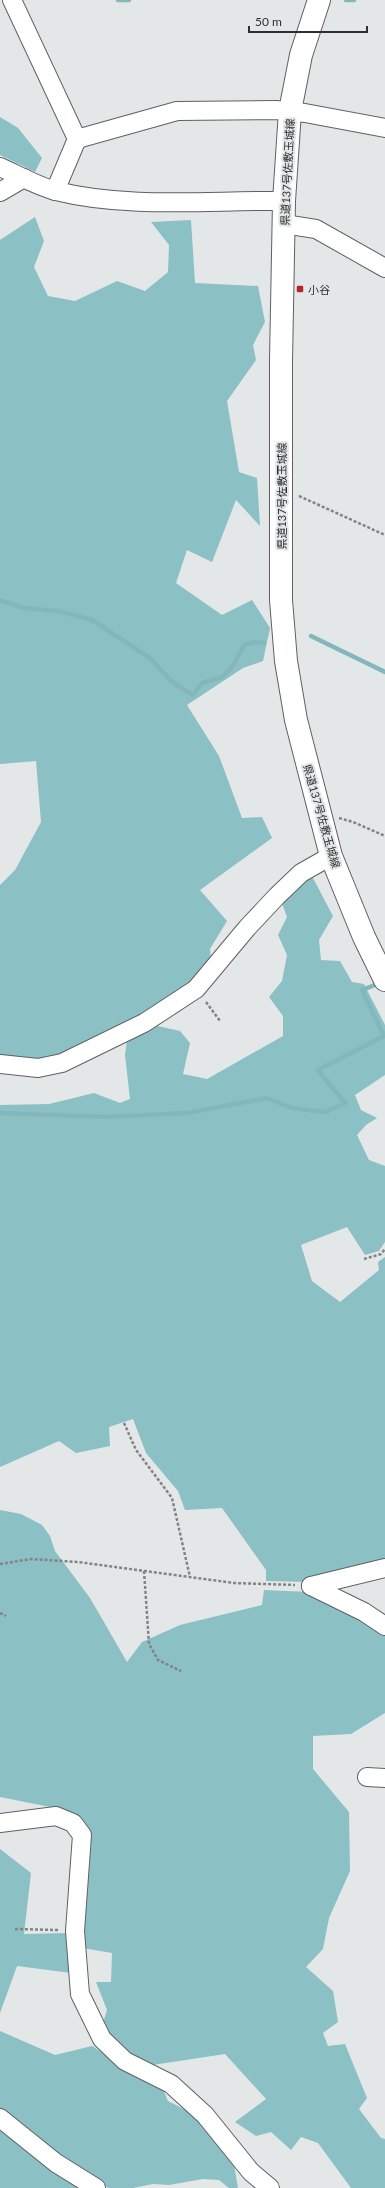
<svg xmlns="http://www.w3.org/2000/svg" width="385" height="2188" font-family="Lato,'Noto Sans JP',sans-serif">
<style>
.forest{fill:#8bc0c5}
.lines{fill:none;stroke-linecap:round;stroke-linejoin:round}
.stream{stroke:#83b7bc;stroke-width:4.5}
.minor-casing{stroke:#5e6162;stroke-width:20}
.secondary-casing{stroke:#5e6162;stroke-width:24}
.path{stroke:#828484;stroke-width:2.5;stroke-dasharray:3 2;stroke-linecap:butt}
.minor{stroke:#fff;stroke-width:18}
.secondary{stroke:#fff;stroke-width:22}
.poi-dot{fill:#b6252e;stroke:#e3e7e7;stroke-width:1.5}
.labels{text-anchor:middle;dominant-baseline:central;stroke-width:4;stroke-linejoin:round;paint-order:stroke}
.street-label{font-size:11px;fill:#2d2e2e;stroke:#e3e7e7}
.poi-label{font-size:11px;fill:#2d2e2e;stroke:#e3e7e7;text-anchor:start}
</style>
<rect width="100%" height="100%" fill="#e3e7e7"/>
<g class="forest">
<polygon points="0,117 18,128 42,158 35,172 0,155"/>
<polygon points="35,217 44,241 34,267 48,296 75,301 117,281 145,291 168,272 169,245 151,222 191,220 195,283 258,286 265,322 253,345 256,360 227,401 239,472 257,478 260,526 236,500 212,562 187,550 176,583 222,615 252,600 270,628 263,661 243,668 187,705 219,756 242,818 262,817 272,838 200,890 227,921 210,949 211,960 189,985 138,1020 59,1055 35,1061 0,1058 0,885 15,870 41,822 36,761 0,764 0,240"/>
<polygon points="313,878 333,916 319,940 321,960 340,961 352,982 364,984 385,1025 385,1075 355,1095 361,1110 377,1118 366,1125 357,1135 369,1160 385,1166 385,1242 379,1251 365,1255 347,1227 301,1245 312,1281 340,1302 379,1270 378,1262 385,1257 385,1564 310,1582 266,1581 266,1570 222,1508 185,1510 178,1491 146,1453 133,1419 109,1427 110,1446 76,1453 59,1441 0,1467 0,1105 49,1104 94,1093 120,1103 130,1099 125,1055 127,1040 153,1025 180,1031 190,1043 183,1074 207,1079 283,1036 283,1016 269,997 282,981 287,955 278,935 287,917 282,903 305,880"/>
<polygon points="0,1510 21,1514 42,1525 50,1536 55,1551 90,1598 127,1662 142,1642 180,1625 262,1605 264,1590 310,1592 385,1632 385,1713 351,1734 313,1736 313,1769 349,1812 350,1871 329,1918 323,1949 306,1967 333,1991 338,2022 323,2033 328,2046 345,2044 367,2098 359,2109 381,2138 385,2139 385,2188 351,2188 318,2143 301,2137 291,2150 271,2132 256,2136 235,2122 266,2099 225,2054 146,2066 105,2036 103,2023 107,2010 96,1982 111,1982 112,1953 83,1948 87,1855 60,1809 0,1797"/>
<polygon points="0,1849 31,1873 24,1934 70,1933 71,1973 17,1966 0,2013"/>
<polygon points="0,2031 55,2055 92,2046 124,2066 161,2085 168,2101 203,2119 233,2159 238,2188 229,2188 219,2180 203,2179 169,2185 153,2184 133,2188 109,2188 57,2159 0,2114"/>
<polygon points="0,2126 86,2188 0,2188"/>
</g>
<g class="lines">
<g class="stream">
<polyline points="118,0 129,0"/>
<polyline points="346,0 354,0"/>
<polyline points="0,600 23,608 58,611 92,620 150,658 171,681 193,695 202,683 222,677 232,667 244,645 255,642 264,643"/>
<polyline points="311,636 385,672"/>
<polyline points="0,1113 108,1117 187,1113 267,1098 292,1108 326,1112 345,1103 318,1070 384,1036 362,990 380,983"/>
</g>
<g class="minor-casing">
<g id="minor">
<polyline points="12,0 77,139 55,191"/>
<polyline points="77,139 177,111 276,110 305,113 385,128"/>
<path d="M0 167C18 175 37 186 56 191 128 209 210 200 284 201"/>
<polyline points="0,192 24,178"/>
<polyline points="284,224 316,229 385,268"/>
<polyline points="0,1064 38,1068 62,1063 144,1023 196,989 247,928 277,896 301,873 331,856"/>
<polyline points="311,1586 364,1612 385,1626"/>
<polyline points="311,1586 385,1568"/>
<polyline points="367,1777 385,1778"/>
<polyline points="0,1823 56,1816 73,1823 82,1835 75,1931 80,1994 102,2039 125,2061 171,2084 205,2115 251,2172 270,2188"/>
<polyline points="0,2118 56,2163 96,2188"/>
</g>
</g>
<g class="secondary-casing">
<polyline id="secondary" points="319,0 301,55 290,111 284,201 281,361 281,600 286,661 296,720 331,856 364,937 385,980"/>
</g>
<g class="path">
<polyline points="299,496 385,535"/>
<polyline points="339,818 353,822 385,836"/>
<polyline points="206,1002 220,1021"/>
<polyline points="364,1259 381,1254 385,1249"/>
<polyline points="124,1423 136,1450 172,1498 190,1577"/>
<polyline points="0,1564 31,1559 78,1562 234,1583 295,1585"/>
<polyline points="144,1571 149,1644 158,1660 181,1671"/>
<polyline points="0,1613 6,1616"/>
<polyline points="15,1929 58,1930"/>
</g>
<use href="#minor" class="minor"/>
<use href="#secondary" class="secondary"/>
</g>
<rect class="poi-dot" x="296" y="285" width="8" height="8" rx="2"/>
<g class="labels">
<g class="street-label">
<text transform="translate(287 172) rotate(-87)">県道137号佐敷玉城線</text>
<text transform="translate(281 496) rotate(-90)">県道137号佐敷玉城線</text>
<text transform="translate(322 816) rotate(74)">県道137号佐敷玉城線</text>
</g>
<g class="poi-label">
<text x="308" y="289">小谷</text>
</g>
</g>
<path d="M249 26v6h118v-6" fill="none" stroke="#2d2e2e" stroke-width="2"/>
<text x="255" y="26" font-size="12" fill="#2d2e2e" stroke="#e3e7e7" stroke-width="3" paint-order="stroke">50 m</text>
</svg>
